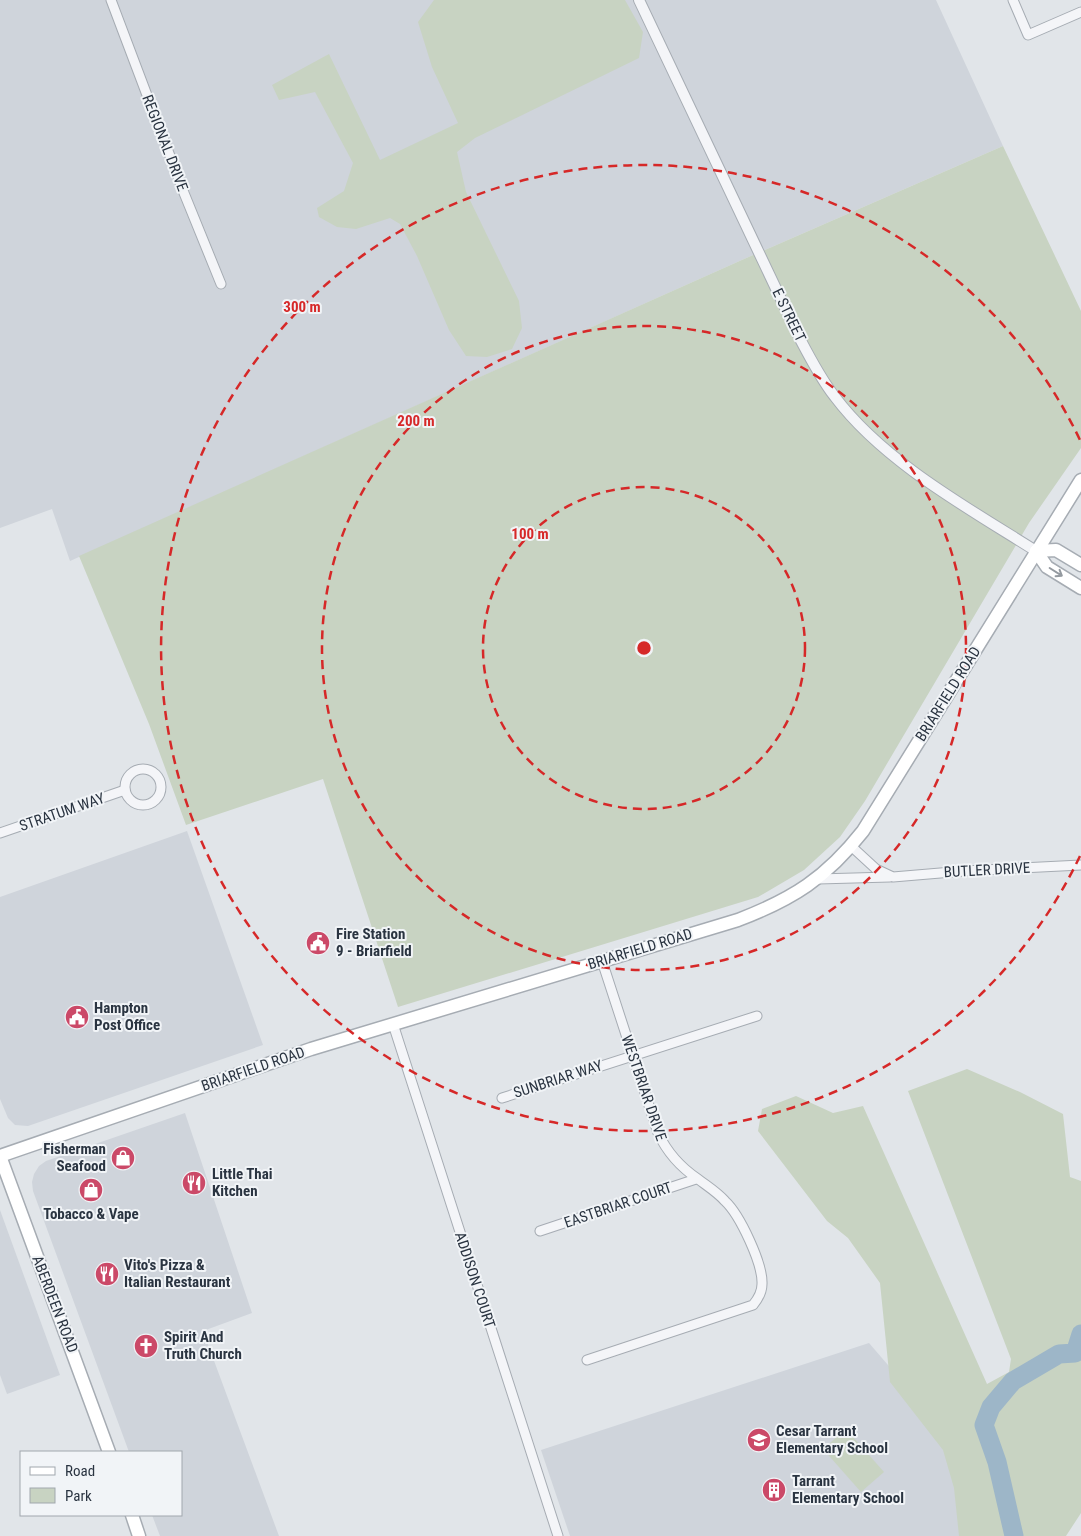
<svg xmlns="http://www.w3.org/2000/svg" width="1081" height="1536" font-family="'Roboto Condensed',sans-serif">
<style>
.built{fill:#cfd4db}
.green{fill:#c8d3c2}
.lines{fill:none;stroke-linecap:round;stroke-linejoin:round}
.river{stroke:#9db6c8;stroke-width:19}
.minor-casing{stroke:#a6acb3;stroke-width:11}
.tertiary-casing{stroke:#a6acb3;stroke-width:12}
.secondary-casing{stroke:#a6acb3;stroke-width:15}
.minor{stroke:#f4f5f8;stroke-width:9}
.tertiary{stroke:#f4f5f8;stroke-width:10}
.secondary{stroke:#fff;stroke-width:12}
.oneway{stroke:#949aa0}
.ring{fill:none;stroke:#d62828;stroke-width:2.5;stroke-dasharray:9 6}
.labels{text-anchor:middle;dominant-baseline:central;stroke-width:4;stroke-linejoin:round;paint-order:stroke}
.street-label{font-size:15px;fill:#2a3441;stroke:#f1f4f7}
.poi-label{font-size:15px;font-weight:bold;fill:#2a3441;stroke:#f1f4f7;text-anchor:start}
.centre{fill:#d62828;stroke:#f1f4f7;stroke-width:2.5}
.ring-label{font-size:15px;text-anchor:middle;font-weight:bold;fill:#d62828;stroke:#f1f4f7;stroke-width:4;stroke-linejoin:round;paint-order:stroke}
</style>
<rect width="100%" height="100%" fill="#e1e5e9"/>
<g class="built">
<polygon points="0,0 936,0 1003,146 744,259 70,561 52,509 0,528"/>
<polygon points="187,831 263,1045 28,1126 15,1125 8,1118 0,1099 0,897"/>
<polygon points="185,1113 252,1313 203,1331 279,1536 160,1536 152,1515 181,1515 181,1452 129,1452 33,1191 32,1182 34,1174 39,1166 46,1161"/>
<polygon points="0,1210 60,1375 7,1394 0,1375"/>
<polygon points="869,1343 944,1430 970,1536 570,1536 541,1450"/>
</g>
<g class="green">
<polygon points="434,0 625,0 643,32 639,58 475,138 457,152 466,192 519,301 522,328 512,349 487,357 466,356 449,330 417,256 400,224 390,218 356,229 337,227 319,217 317,208 344,191 353,163 315,92 279,100 272,85 329,54 380,160 458,123 432,67 418,22"/>
<polygon points="1003,146 1081,311 1081,448 1029,523 865,801 840,837 804,870 758,897 398,1007 323,779 186,825 149,724 79,556 744,259"/>
<polygon points="967,1069 1020,1092 1063,1114 1070,1177 1081,1181 1081,1513 1066,1536 959,1536 954,1488 943,1450 890,1382 880,1283 848,1238 827,1221 758,1131 762,1109 796,1096 833,1113 863,1106 987,1384 1009,1372 1011,1359 908,1091"/>
<polygon points="846,1429 884,1472 861,1492 823,1449"/>
</g>
<g class="lines">
<polyline class="river" points="1014,1536 997,1462 984,1425 991,1407 1013,1381 1059,1354 1075,1353 1081,1334"/>
<g class="minor-casing">
<g id="minor">
<polyline points="111,0 184,193 221,284"/>
<polyline points="1013,0 1028,35 1081,12"/>
<circle cx="143" cy="787" r="18"/>
<polyline points="0,833 125,790"/>
<polyline points="851,846 876,869 893,877 964,871 1081,865"/>
<polyline points="818,879 890,877"/>
<polyline points="393,1024 558,1536"/>
<polyline points="502,1098 757,1016"/>
<polyline points="540,1231 696,1179"/>
<path d="M587 1360 753 1305C758 1299 762 1293 762 1284 763 1264 740 1215 725 1201 717 1192 707 1186 698 1179 680 1167 667 1152 658 1133L602 961"/>
</g>
</g>
<g class="tertiary-casing">
<path id="tertiary" d="M639 0 798 335C809 356 820 378 835 397 884 462 968 508 1036 551"/>
</g>
<g class="secondary-casing">
<g id="secondary">
<polyline points="1036,551 1047,567 1081,588"/>
<polyline points="1036,551 1056,550 1081,565"/>
<path d="M0 1156 311 1049 738 920C793 899 826 878 863 831L1081 480"/>
<polyline points="0,1156 109,1452"/>
<polyline points="132,1515 139,1536"/>
</g>
</g>
<use href="#minor" class="minor"/>
<use href="#tertiary" class="tertiary"/>
<use href="#secondary" class="secondary"/>
</g>
<defs><path id="oneway-shaft" d="M-6 0H5M1.5-3L5.5 0L1.5 3" fill="none" stroke-width="1.6" stroke-linecap="round" stroke-linejoin="round" transform="scale(1.25)"/></defs>
<use class="oneway" href="#oneway-shaft" transform="translate(1056 572) rotate(32)"/>
<g class="ring">
<circle cx="644" cy="648" r="161"/>
<circle cx="644" cy="648" r="322"/>
<path d="M1080 856A483 483 0 1 1 1080 440"/>
</g>
<defs>
<g id="civic-disc" transform="scale(1.25)"><circle r="9.5" fill="#cb4968" stroke="#f1f4f7"/><path d="M-.6-6.5H3V-4.5H.6V-3L4-1V1h2V6H-6V1h2V-1L-.6-3ZM-1.2 2.5V6h2.4V2.5Z" fill="#fff"/></g>
<g id="shop-disc" transform="scale(1.25)"><circle r="9.5" fill="#cb4968" stroke="#f1f4f7"/><path d="M-5-2.5h2.3a2.7 3.5 0 0 1 5.4 0H5L5.5 6h-11ZM-1.5-2.5h3a1.5 2.3 0 0 0-3 0Z" fill="#fff"/></g>
<g id="restaurant-disc" transform="scale(1.25)"><circle r="9.5" fill="#cb4968" stroke="#f1f4f7"/><path d="M-5-6h1v4h1v-4h1v4h1v-4h1v5L-1.5 .5V6h-2V.5L-5-1ZM5-6V6H3V1.5H1.5Q1.5-4 5-6Z" fill="#fff"/></g>
<g id="church-disc" transform="scale(1.25)"><circle r="9.5" fill="#cb4968" stroke="#f1f4f7"/><path d="M-1.2-6h2.4v3.5h3.3v2.4h-3.3V6h-2.4V-.1h-3.3v-2.4h3.3Z" fill="#fff"/></g>
<g id="school-disc" transform="scale(1.25)"><circle r="9.5" fill="#cb4968" stroke="#f1f4f7"/><path d="M0-5L7-2L0 1L-7-2ZM-4 1L0 2.5L4 1V4Q0 6-4 4Z" fill="#fff"/></g>
<g id="building-disc" transform="scale(1.25)"><circle r="9.5" fill="#cb4968" stroke="#f1f4f7"/><path d="M-4-6H4V6H1V3H-1V6H-4ZM-2.5-4.3h1.7v1.8h-1.7ZM.8-4.3h1.7v1.8H.8ZM-2.5-1h1.7V.8h-1.7ZM.8-1h1.7V.8H.8Z" fill="#fff"/></g>
</defs>
<g fill-rule="evenodd">
<use href="#civic-disc" x="318" y="943"/>
<use href="#civic-disc" x="77" y="1017"/>
<use href="#shop-disc" x="123" y="1158"/>
<use href="#restaurant-disc" x="194" y="1183"/>
<use href="#shop-disc" x="91" y="1190"/>
<use href="#restaurant-disc" x="107" y="1274"/>
<use href="#church-disc" x="146" y="1346"/>
<use href="#school-disc" x="759" y="1440"/>
<use href="#building-disc" x="774" y="1490"/>
</g>
<g class="labels">
<g class="street-label">
<text transform="translate(165 143) rotate(69)">REGIONAL DRIVE</text>
<text transform="translate(789 315) rotate(64)">E STREET</text>
<text transform="translate(948 694) rotate(-58)">BRIARFIELD ROAD</text>
<text transform="translate(62 812) rotate(-19)">STRATUM WAY</text>
<text transform="translate(987 870) rotate(-3)">BUTLER DRIVE</text>
<text transform="translate(640 949) rotate(-17)">BRIARFIELD ROAD</text>
<text transform="translate(253 1069) rotate(-19)">BRIARFIELD ROAD</text>
<text transform="translate(558 1079) rotate(-18)">SUNBRIAR WAY</text>
<text transform="translate(644 1088) rotate(71)">WESTBRIAR DRIVE</text>
<text transform="translate(618 1205) rotate(-19)">EASTBRIAR COURT</text>
<text transform="translate(475 1280) rotate(72)">ADDISON COURT</text>
<text transform="translate(55 1304) rotate(69)">ABERDEEN ROAD</text>
</g>
<g class="poi-label">
<text x="336" y="934">Fire Station<tspan x="336" dy="17">9 - Briarfield</tspan></text>
<text x="94" y="1008">Hampton<tspan x="94" dy="17">Post Office</tspan></text>
<text x="106" y="1149" text-anchor="end">Fisherman<tspan x="106" dy="17">Seafood</tspan></text>
<text x="212" y="1174">Little Thai<tspan x="212" dy="17">Kitchen</tspan></text>
<text x="91" y="1214" text-anchor="middle">Tobacco &amp; Vape</text>
<text x="124" y="1265">Vito's Pizza &amp;<tspan x="124" dy="17">Italian Restaurant</tspan></text>
<text x="164" y="1337">Spirit And<tspan x="164" dy="17">Truth Church</tspan></text>
<text x="776" y="1431">Cesar Tarrant<tspan x="776" dy="17">Elementary School</tspan></text>
<text x="792" y="1481">Tarrant<tspan x="792" dy="17">Elementary School</tspan></text>
</g>
</g>
<circle cx="644" cy="648" r="8" class="centre"/>
<g class="ring-label">
<text x="302" y="312">300 m</text>
<text x="416" y="426">200 m</text>
<text x="530" y="539">100 m</text>
</g>
<rect x="20" y="1451" width="162" height="65" fill="#f1f4f7" stroke="#a1a7ae"/>
<rect x="30" y="1467" width="25" height="8" fill="#ffffff" stroke="#a1a7ae"/>
<text x="65" y="1476" font-size="15" fill="#2a3441">Road</text>
<rect x="30" y="1488" width="25" height="15" fill="#c8d3c2" stroke="#a1a7ae"/>
<text x="65" y="1501" font-size="15" fill="#2a3441">Park</text>
</svg>
